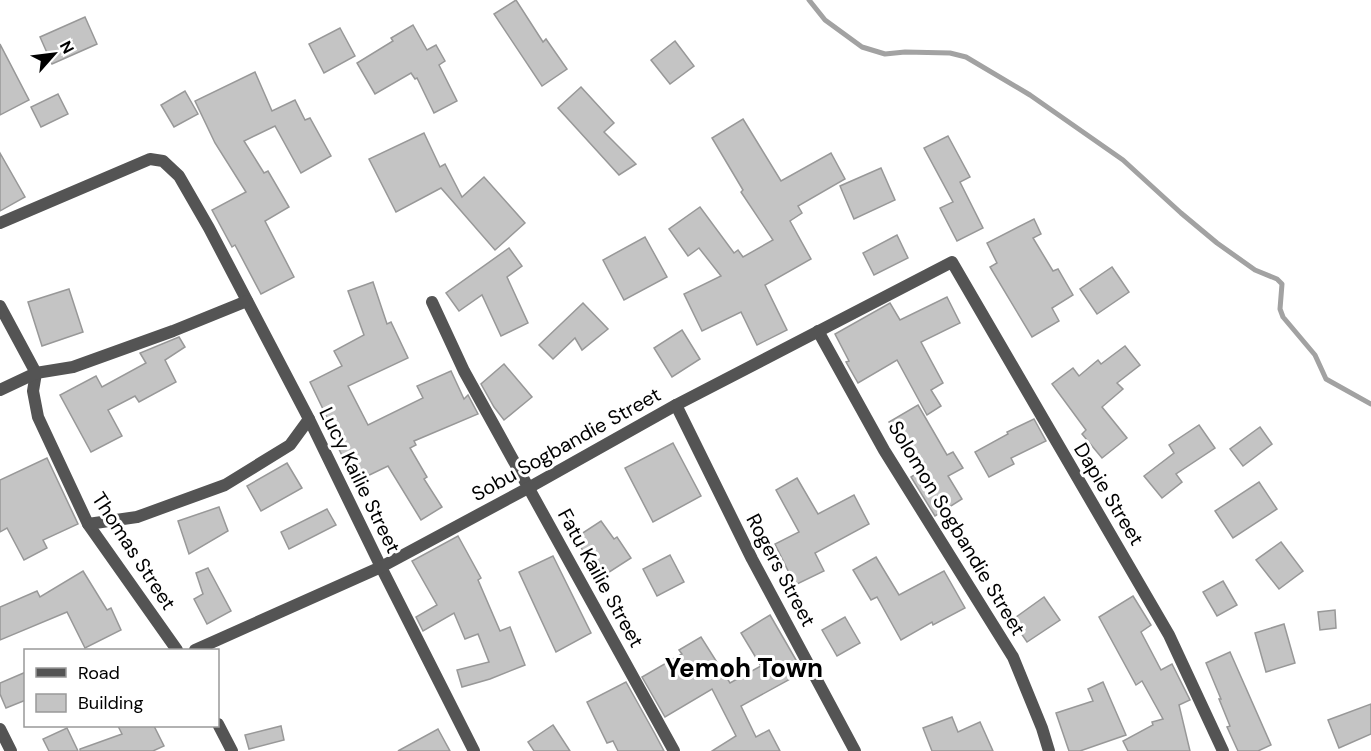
<svg xmlns="http://www.w3.org/2000/svg" width="1371" height="751" font-family="'DM Sans',sans-serif">
<style>
.lines{fill:none;stroke-linecap:round;stroke-linejoin:round}
.stream{stroke:#a2a2a2;stroke-width:5}
.building{fill:#c4c4c4;stroke:#989898;stroke-width:1.5}
.street{stroke:#545454;stroke-width:12}
.labels{text-anchor:middle;dominant-baseline:central;stroke-width:6;stroke-linejoin:round;paint-order:stroke}
.street-label{font-size:20px;fill:#000;stroke:#fff}
.district-label{font-size:26px;font-weight:bold;fill:#000;stroke:#fff}
</style>
<rect width="100%" height="100%" fill="#fff"/>
<g class="lines">
<polyline class="stream" points="809,0 825,20 862,47 885,54 905,52 950,53 966,57 1030,95 1123,160 1181,213 1217,243 1255,270 1277,279 1282,284 1280,309 1283,317 1315,355 1326,379 1371,404"/>
</g>
<g class="building">
<polygon points="516,0 543,42 546,39 567,69 542,86 494,14"/>
<polygon points="85,17 97,44 52,64 40,37"/>
<polygon points="413,25 427,50 436,45 445,61 439,65 457,101 434,113 417,78 415,79 411,73 375,94 357,63 393,41 391,38"/>
<polygon points="340,28 355,56 324,73 309,44"/>
<polygon points="675,41 694,66 670,84 651,60"/>
<polygon points="0,44 29,100 0,115"/>
<polygon points="255,72 272,111 295,100 305,120 310,118 331,156 301,173 275,126 244,141 264,173 268,171 289,207 265,221 294,277 261,294 235,245 232,247 212,210 246,192 215,143 195,101"/>
<polygon points="581,87 614,123 604,132 636,164 619,175 558,108"/>
<polygon points="185,91 198,114 174,127 161,105"/>
<polygon points="58,94 68,114 41,127 31,107"/>
<polygon points="743,119 781,181 831,153 845,179 798,206 802,213 790,221 811,259 765,285 787,330 757,345 741,312 702,331 684,294 721,276 699,248 688,256 669,229 700,207 734,253 738,250 743,257 773,240 741,192 743,190 712,138"/>
<polygon points="424,133 440,167 445,164 462,197 484,177 525,223 495,250 441,188 396,212 369,159"/>
<polygon points="948,136 970,177 960,182 983,228 957,241 940,208 953,202 924,148"/>
<polygon points="0,153 25,197 0,211"/>
<polygon points="881,168 895,200 854,219 840,186"/>
<polygon points="1034,219 1041,234 1033,238 1053,271 1058,269 1073,295 1052,308 1059,321 1032,337 990,267 997,263 987,243"/>
<polygon points="897,235 908,258 874,275 863,253"/>
<polygon points="645,237 667,277 624,300 603,260"/>
<polygon points="509,248 522,266 507,277 528,323 501,336 482,295 459,311 446,293"/>
<polygon points="1112,267 1129,292 1097,314 1080,289"/>
<polygon points="373,282 387,324 391,322 408,358 348,386 368,425 423,398 417,386 451,371 464,399 468,395 478,414 414,441 416,445 410,448 427,477 424,479 442,507 421,520 388,466 355,482 331,433 334,432 310,382 342,366 334,351 364,335 348,291"/>
<polygon points="69,289 83,332 42,346 28,302"/>
<polygon points="947,297 960,323 921,342 943,383 931,390 941,406 927,415 897,360 858,383 846,362 849,361 835,334 890,303 900,320"/>
<polygon points="583,303 608,329 582,350 575,338 553,359 539,345"/>
<polygon points="682,330 700,359 672,377 654,348"/>
<polygon points="179,337 185,347 165,360 176,382 139,402 135,396 108,410 122,436 91,452 60,395 96,376 102,387 146,363 140,353"/>
<polygon points="1125,346 1140,365 1117,383 1123,389 1102,407 1127,438 1102,458 1082,434 1086,430 1052,384 1073,368 1079,376 1098,360 1101,364"/>
<polygon points="504,364 532,397 504,420 494,407 481,384"/>
<polygon points="918,405 947,455 953,452 963,468 948,476 962,499 935,516 911,477 919,472 889,422"/>
<polygon points="1034,419 1046,441 1011,458 1014,464 989,477 975,452 1008,434 1007,432"/>
<polygon points="1199,425 1215,448 1176,474 1182,482 1162,498 1144,476 1174,453 1169,445"/>
<polygon points="1260,427 1272,444 1243,466 1230,449"/>
<polygon points="673,443 701,496 653,522 625,468"/>
<polygon points="47,458 78,524 43,540 47,548 24,560 7,528 0,532 0,480"/>
<polygon points="287,463 302,488 261,511 247,486"/>
<polygon points="797,478 818,514 854,495 869,524 815,553 824,571 795,585 775,544 799,532 776,490"/>
<polygon points="1259,482 1277,509 1233,538 1215,511"/>
<polygon points="219,507 228,531 189,554 178,521"/>
<polygon points="327,509 336,525 289,549 281,532"/>
<polygon points="601,521 614,539 617,537 631,558 600,578 575,538"/>
<polygon points="458,536 481,578 478,580 500,631 510,627 525,665 490,679 462,687 457,670 489,662 478,634 465,639 454,613 423,631 416,617 437,605 412,561"/>
<polygon points="1281,542 1303,571 1279,589 1256,560"/>
<polygon points="670,555 684,582 657,596 643,569"/>
<polygon points="553,556 591,633 556,652 519,572"/>
<polygon points="876,557 899,595 944,571 965,608 933,625 932,622 901,640 877,597 871,600 853,570"/>
<polygon points="208,568 231,611 207,624 194,599 203,594 196,573"/>
<polygon points="83,571 107,610 111,608 121,630 85,648 67,612 0,640 0,607 37,591 40,597"/>
<polygon points="1223,581 1237,605 1217,616 1203,592"/>
<polygon points="1133,596 1151,625 1141,632 1161,670 1172,664 1190,700 1179,705 1190,751 1128,751 1123,741 1153,725 1152,722 1163,719 1142,681 1136,685 1099,617"/>
<polygon points="1044,597 1060,620 1027,642 1012,620"/>
<polygon points="1335,610 1336,628 1320,630 1318,612"/>
<polygon points="770,615 803,672 741,706 756,737 769,730 780,751 712,751 736,736 712,689 665,717 642,677 682,654 679,650 701,637 730,683 761,666 741,633"/>
<polygon points="845,617 860,643 837,656 822,630"/>
<polygon points="1284,624 1295,663 1266,672 1255,633"/>
<polygon points="1230,652 1271,745 1258,751 1238,751 1227,727 1230,726 1219,699 1221,699 1206,663"/>
<polygon points="26,672 26,700 6,708 0,694 0,683"/>
<polygon points="626,682 655,734 664,751 618,751 613,741 607,743 587,702"/>
<polygon points="1103,682 1126,735 1080,751 1069,751 1056,713 1093,701 1088,689"/>
<polygon points="1371,704 1371,734 1339,748 1328,720"/>
<polygon points="952,717 958,732 980,722 993,751 932,751 923,728"/>
<polygon points="553,725 570,751 534,751 528,742"/>
<polygon points="118,726 154,726 164,746 153,751 80,751 80,749 122,734"/>
<polygon points="281,726 284,740 249,749 245,735"/>
<polygon points="67,728 78,751 49,751 43,739"/>
<polygon points="438,729 450,751 398,751"/>
</g>
<g class="lines">
<g class="street">
<polyline points="0,223 150,159 163,161 179,176 209,228 309,419 381,567 474,751"/>
<polyline points="432,302 464,371 674,751"/>
<polyline points="0,306 36,373 33,391 38,417 88,524 177,650"/>
<polyline points="818,331 884,450 1013,657 1042,728 1049,751"/>
<polyline points="0,390 36,373 73,367 173,331 247,301"/>
<polyline points="676,405 752,559 855,751"/>
<polyline points="88,524 137,517 225,485 290,445 309,419"/>
<polyline points="195,650 381,567 530,487 676,405 952,262 1169,635 1223,751"/>
<polyline points="218,724 232,751"/>
<polyline points="0,729 11,751"/>
</g>
</g>
<g class="labels">
<g class="street-label">
<text transform="translate(566 444) rotate(-29)">Sobu Sogbandie Street</text>
<text transform="translate(360 480) rotate(64)">Lucy Kailie Street</text>
<text transform="translate(1109 494) rotate(59)">Dapie Street</text>
<text transform="translate(957 528) rotate(59)">Solomon Sogbandie Street</text>
<text transform="translate(134 551) rotate(57)">Thomas Street</text>
<text transform="translate(781 570) rotate(62)">Rogers Street</text>
<text transform="translate(601 578) rotate(61)">Fatu Kailie Street</text>
</g>
<g class="district-label">
<text x="744" y="668">Yemoh Town</text>
</g>
</g>
<rect x="24" y="649" width="195" height="78" fill="#ffffff" stroke="#999999" stroke-width="1.5"/>
<rect x="36" y="668" width="30" height="9" fill="#545454" stroke="#999999" stroke-width="1.5"/>
<text x="78" y="679" font-size="18" fill="#000000">Road</text>
<rect x="36" y="694" width="30" height="18" fill="#c4c4c4" stroke="#999999" stroke-width="1.5"/>
<text x="78" y="709" font-size="18" fill="#000000">Building</text>
<g transform="translate(54 54) rotate(62)" stroke="#ffffff" stroke-width="4.5" paint-order="stroke">
<path d="M0-4.5L10 22L0 15L-10 22Z" fill="#000000"/>
<text y="-9" font-size="16" font-weight="bold" text-anchor="middle" fill="#000000">N</text>
</g>
</svg>
